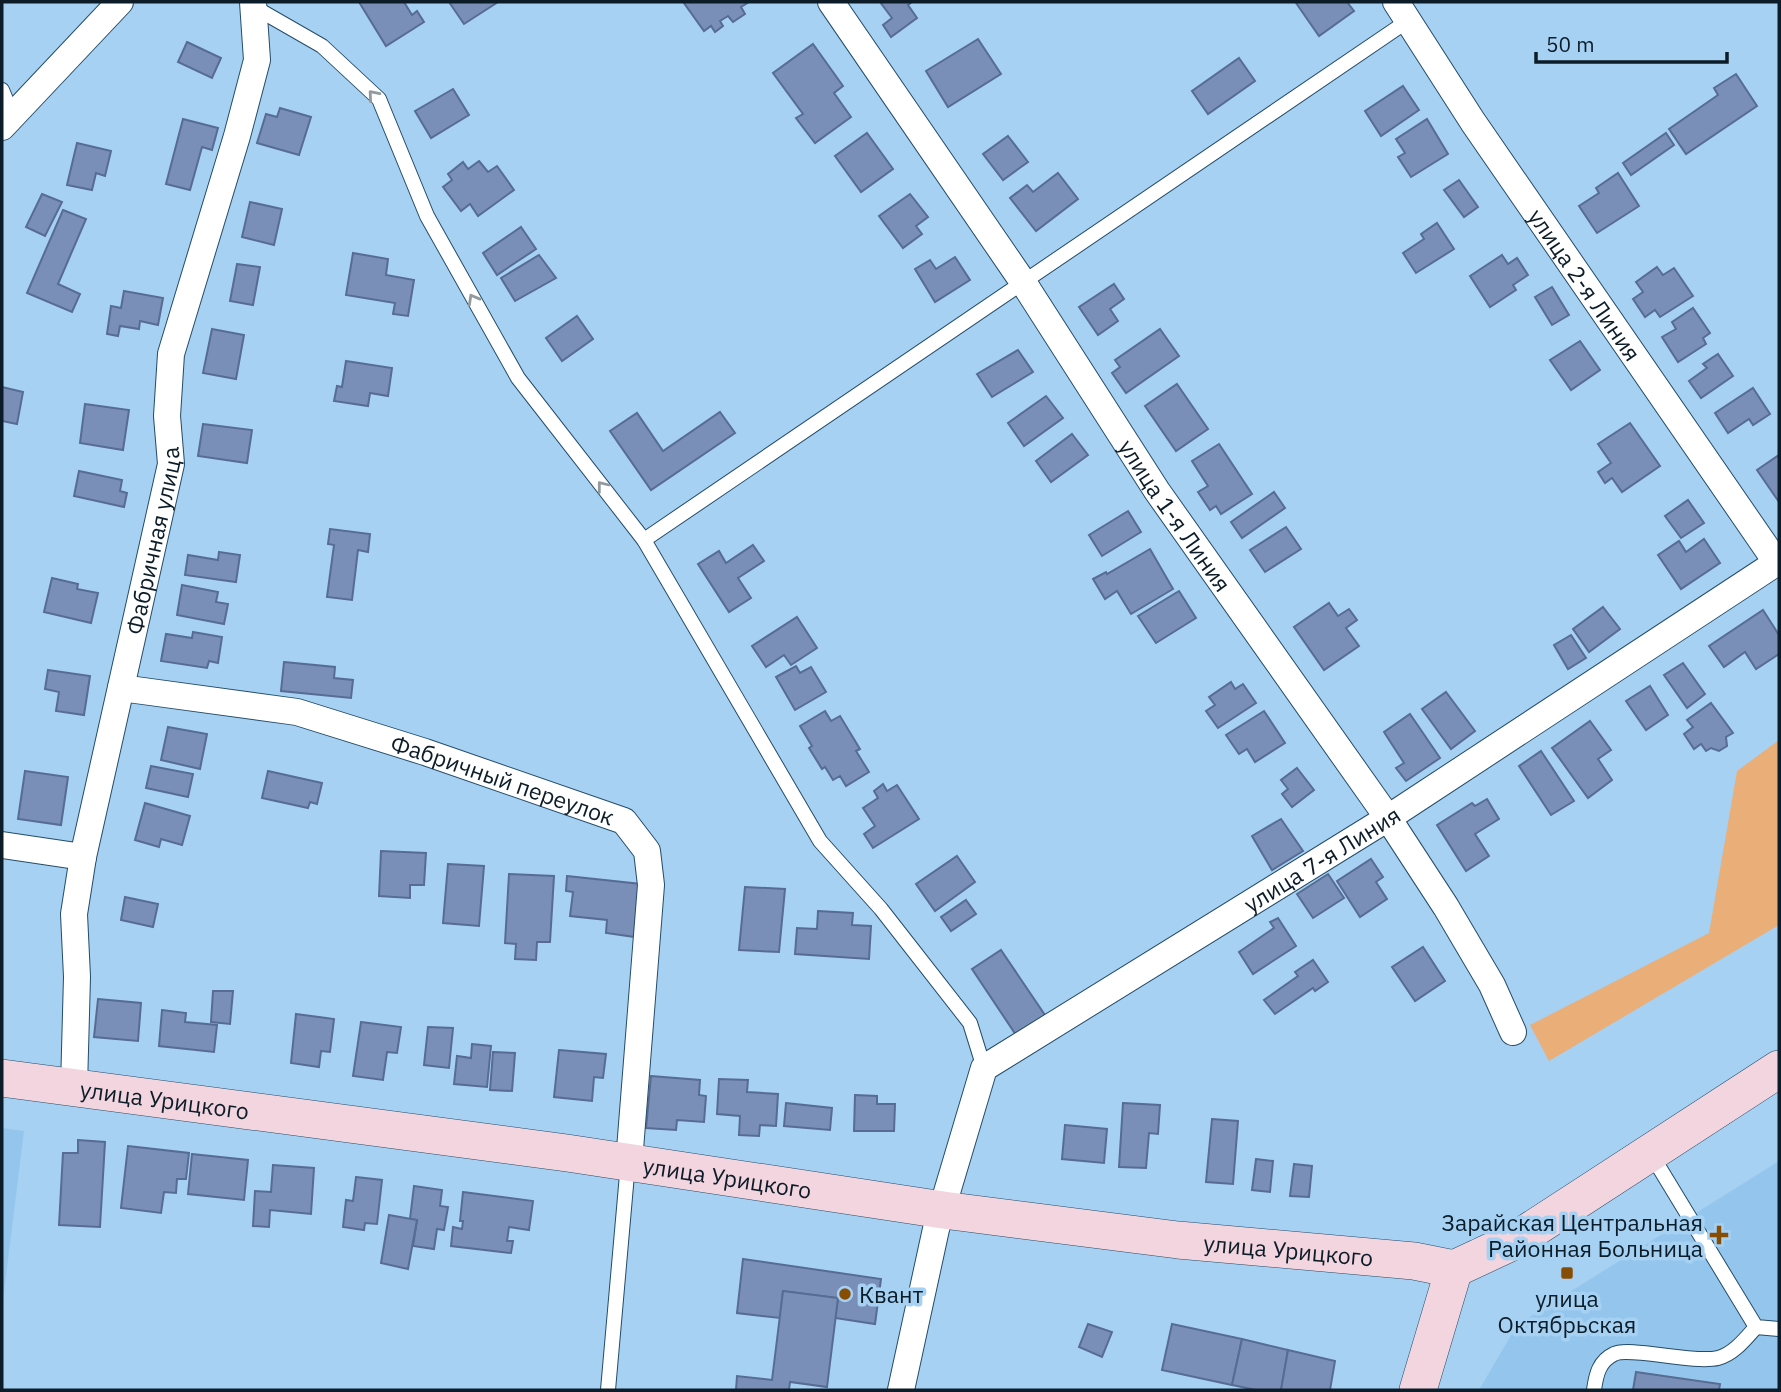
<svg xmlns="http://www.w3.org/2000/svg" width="1781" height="1392" font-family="'IBM Plex Sans',sans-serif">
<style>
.built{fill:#94c6ed}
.green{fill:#eaae78}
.building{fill:#798fb8;stroke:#576c93;stroke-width:2}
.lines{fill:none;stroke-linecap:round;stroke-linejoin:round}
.service-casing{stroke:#244c68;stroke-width:16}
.minor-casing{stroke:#244c68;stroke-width:28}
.secondary-casing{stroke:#244c68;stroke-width:38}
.service{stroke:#fff;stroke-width:14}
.minor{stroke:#fff;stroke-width:26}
.secondary{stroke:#f2d5de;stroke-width:37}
.oneway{stroke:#92999f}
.poi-dot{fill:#884d05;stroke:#a6d1f3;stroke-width:2.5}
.labels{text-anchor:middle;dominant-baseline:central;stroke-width:7;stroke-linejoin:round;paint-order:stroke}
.street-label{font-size:23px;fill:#0c1d29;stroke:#a6d1f3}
.poi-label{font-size:23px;fill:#0c1d29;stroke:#a6d1f3;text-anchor:end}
</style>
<rect width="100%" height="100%" fill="#a6d1f3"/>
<g class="built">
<polygon points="2,1128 24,1131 2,1308"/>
<polygon points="1779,1161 1779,1390 1479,1390 1517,1325"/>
</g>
<polygon class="green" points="1779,740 1779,925 1549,1061 1530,1025 1709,933 1737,771"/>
<g class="building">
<polygon points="359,2 404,2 412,15 417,11 424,22 386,46"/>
<polygon points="449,2 498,2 464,24"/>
<polygon points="686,2 749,2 741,7 745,14 733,22 728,16 720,21 723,26 715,32 711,26 704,31 684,3"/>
<polygon points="880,2 912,2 908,5 917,18 891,37 883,25 892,18"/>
<polygon points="1298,2 1347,2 1354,11 1319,36 1296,3"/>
<polygon points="978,39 1001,74 948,107 926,71"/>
<polygon points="187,42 221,58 212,78 178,62"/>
<polygon points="813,44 843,86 834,93 851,117 815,143 796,118 803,114 773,73"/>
<polygon points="1239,58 1255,81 1208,114 1192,91"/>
<polygon points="1736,74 1757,106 1686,154 1669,129 1718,95 1714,88"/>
<polygon points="1403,86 1419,110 1381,136 1365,111"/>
<polygon points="453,89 469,115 431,138 415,111"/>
<polygon points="280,108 311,117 299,155 257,143 266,114 277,117"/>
<polygon points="183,119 218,128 212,150 202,147 190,190 166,184"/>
<polygon points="1427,119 1448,154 1411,177 1398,157 1405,153 1396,139"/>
<polygon points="867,133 893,169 861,192 835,156"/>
<polygon points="1666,133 1674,145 1631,175 1623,163"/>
<polygon points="1008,136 1028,162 1003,180 983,154"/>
<polygon points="77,143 111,151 105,176 96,173 92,190 67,185"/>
<polygon points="479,161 488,172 497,166 514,190 478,216 470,204 461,211 443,187 452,180 448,174 463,162 468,169"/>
<polygon points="1058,173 1078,199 1036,231 1010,198 1027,185 1033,192"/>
<polygon points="1618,173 1639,206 1597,233 1579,206 1599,193 1596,188"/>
<polygon points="1459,180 1478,207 1464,217 1444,190"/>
<polygon points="42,194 62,202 45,236 26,227"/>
<polygon points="910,194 928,217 916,226 922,234 903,248 879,216"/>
<polygon points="250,202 282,209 274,245 242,237"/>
<polygon points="63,210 86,219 58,284 80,294 72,312 27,293"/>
<polygon points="1437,223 1454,249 1416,273 1403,253 1424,239 1421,234"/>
<polygon points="521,227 536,249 497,275 483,253"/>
<polygon points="353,253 388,259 386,275 414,280 408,316 393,314 395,303 346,295"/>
<polygon points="539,255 556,278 515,301 501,278"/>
<polygon points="1502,255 1508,264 1517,258 1528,275 1513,285 1516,290 1490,307 1470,276"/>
<polygon points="955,257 970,280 935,302 915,269 930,260 936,269"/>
<polygon points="237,264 260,267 253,305 230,301"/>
<polygon points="1657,267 1663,275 1674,268 1693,296 1660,317 1655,310 1645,317 1633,299 1643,292 1636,282"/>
<polygon points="1114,284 1124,299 1110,309 1118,321 1098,335 1079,307"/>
<polygon points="1552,287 1569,315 1552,325 1535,297"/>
<polygon points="124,291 163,298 158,325 140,321 139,329 120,326 118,336 107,334 111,306 121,308"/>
<polygon points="1693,308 1710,333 1703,338 1706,344 1678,362 1662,337 1676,329 1672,322"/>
<polygon points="577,316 593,339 562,361 546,338"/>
<polygon points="212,329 244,335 236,379 203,373"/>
<polygon points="1160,329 1179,356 1126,393 1112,373 1120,367 1115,360"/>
<polygon points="1580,341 1600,370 1571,390 1550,360"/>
<polygon points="1018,350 1033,372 992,397 977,374"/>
<polygon points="1718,354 1733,376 1701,398 1689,381 1707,368 1703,364"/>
<polygon points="346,361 392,368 388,396 370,393 368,406 334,401 337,386 342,387"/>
<polygon points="1177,384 1208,429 1176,451 1145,406"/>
<polygon points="2,387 23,392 17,424 2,421"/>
<polygon points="1753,388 1770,414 1753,425 1749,419 1728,433 1715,413"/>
<polygon points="1046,396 1063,418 1024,446 1008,423"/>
<polygon points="85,404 129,410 123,450 80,443"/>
<polygon points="720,412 735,433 651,490 610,431 637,413 663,451"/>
<polygon points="1630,423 1660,466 1622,492 1612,478 1605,483 1598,472 1611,463 1598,444"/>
<polygon points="203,424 252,430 247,463 198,456"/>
<polygon points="1072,434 1088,455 1051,482 1036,461"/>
<polygon points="1219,444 1252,494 1221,514 1216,506 1210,510 1198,492 1208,486 1192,461"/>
<polygon points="1779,455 1779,502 1757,470"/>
<polygon points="79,471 122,480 120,491 127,493 124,507 74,496"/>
<polygon points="1274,492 1285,508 1242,538 1231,522"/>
<polygon points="1688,500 1704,523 1681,538 1665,516"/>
<polygon points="1128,511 1141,532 1102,556 1089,535"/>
<polygon points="1286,527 1301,549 1265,572 1250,550"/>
<polygon points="330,529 370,534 368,552 358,550 352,600 327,597 334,545 328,544"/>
<polygon points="1704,539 1720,563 1681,589 1658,555 1679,541 1686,552"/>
<polygon points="753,545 764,561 738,578 751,598 729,612 698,564 719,551 726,563"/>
<polygon points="1150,549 1173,589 1131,614 1117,591 1105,599 1093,579 1106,572 1107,574"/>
<polygon points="219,552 240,555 236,582 185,575 188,555 218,560"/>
<polygon points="52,578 78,584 77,589 98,593 91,623 44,612"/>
<polygon points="182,585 218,592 216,602 228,604 224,624 177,615"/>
<polygon points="1179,591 1196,618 1156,643 1138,616"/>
<polygon points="1329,603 1338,616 1349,609 1357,620 1346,628 1359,646 1324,670 1294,627"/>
<polygon points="1603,607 1620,629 1589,652 1573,629"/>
<polygon points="1763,610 1779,635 1779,654 1756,669 1745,652 1724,667 1709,646"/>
<polygon points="797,617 817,648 791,665 784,655 766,667 752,646"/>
<polygon points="193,632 222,637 218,663 209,661 207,668 161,661 166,634 192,638"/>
<polygon points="1571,635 1586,658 1568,669 1554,645"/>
<polygon points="284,662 335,667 334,678 353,680 351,698 281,691"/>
<polygon points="1683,663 1705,694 1687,708 1664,675"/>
<polygon points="796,666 800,673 811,667 826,692 795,710 776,677"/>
<polygon points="48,670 90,676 84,715 56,711 59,692 45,689"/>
<polygon points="1231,682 1235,689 1243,684 1256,703 1218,728 1206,711 1215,705 1209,697"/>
<polygon points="1650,686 1668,715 1646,730 1626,701"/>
<polygon points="1446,692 1475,731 1451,749 1422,709"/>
<polygon points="1711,703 1733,733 1726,737 1727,746 1719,751 1711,748 1706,751 1701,744 1694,749 1684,734 1693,727 1687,720"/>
<polygon points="825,711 831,721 840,716 860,749 856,751 869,772 846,786 840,776 833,780 825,767 822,769 809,748 812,746 800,726"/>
<polygon points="1264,711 1285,743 1255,762 1247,749 1239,754 1226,735"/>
<polygon points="1410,714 1440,758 1406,781 1396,768 1404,763 1384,732"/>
<polygon points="1590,721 1611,750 1598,759 1612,780 1588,798 1552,748"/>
<polygon points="168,727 207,734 200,769 161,760"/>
<polygon points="1541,751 1574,801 1551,815 1519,766"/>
<polygon points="151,766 193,774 188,797 146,788"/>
<polygon points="1297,768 1314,790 1292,807 1282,794 1288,789 1281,780"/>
<polygon points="25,771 68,777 61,825 18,819"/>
<polygon points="268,771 322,783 317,804 310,802 308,808 262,798"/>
<polygon points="883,784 887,791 897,785 919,819 873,848 864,834 875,826 863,808 878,798 874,791"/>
<polygon points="1487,799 1499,819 1475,834 1489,856 1466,871 1437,825 1472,803 1475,806"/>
<polygon points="145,803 190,816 182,845 161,839 159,847 135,840"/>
<polygon points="1281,819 1303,851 1272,870 1252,836"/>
<polygon points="381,851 426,853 424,885 410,885 410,898 379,896"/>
<polygon points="957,856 975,882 935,911 916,884"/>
<polygon points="1371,859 1383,877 1376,882 1387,899 1360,917 1337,881"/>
<polygon points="448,864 484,866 479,926 443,923"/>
<polygon points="509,874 554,876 550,942 537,942 536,960 515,959 516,944 505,943"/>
<polygon points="1328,874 1344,898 1313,918 1297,894"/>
<polygon points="567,876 641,884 635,937 606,933 607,920 570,916 573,892 566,891"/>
<polygon points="745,887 785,889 779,952 739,950"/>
<polygon points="125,897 158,904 153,927 121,920"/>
<polygon points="966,900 976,914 951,931 941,917"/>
<polygon points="818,911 853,913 852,925 871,926 869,959 795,954 797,928 817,929"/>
<polygon points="1278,918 1296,946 1253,974 1239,952 1274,928 1270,922"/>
<polygon points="1423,947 1445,981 1415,1001 1392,967"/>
<polygon points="1001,950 1047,1018 1018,1038 972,969"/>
<polygon points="1313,960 1328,982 1315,991 1313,988 1275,1014 1264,1000 1298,976 1295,972"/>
<polygon points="213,991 233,991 230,1024 211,1022"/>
<polygon points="98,999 141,1003 138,1041 94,1037"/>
<polygon points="162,1010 186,1013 185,1022 217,1025 214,1052 159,1046"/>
<polygon points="296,1014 334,1019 330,1052 321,1051 319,1067 291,1063"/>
<polygon points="361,1022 401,1027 397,1053 387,1052 383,1080 353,1076"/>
<polygon points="428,1027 453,1028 449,1068 424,1065"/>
<polygon points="472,1044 491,1046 487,1087 454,1084 457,1056 471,1058"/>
<polygon points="559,1050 606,1054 603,1078 594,1077 592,1101 554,1097"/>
<polygon points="493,1052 515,1053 512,1091 490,1090"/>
<polygon points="651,1076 700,1080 699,1095 706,1096 704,1122 677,1120 676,1130 646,1128"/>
<polygon points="719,1079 748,1080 747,1092 778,1094 776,1126 760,1125 759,1136 739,1135 740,1116 717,1114"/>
<polygon points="855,1095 877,1096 877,1104 895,1104 894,1131 854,1131"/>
<polygon points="786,1103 832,1108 830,1130 784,1126"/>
<polygon points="1123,1103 1160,1105 1158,1134 1149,1133 1146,1168 1119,1167"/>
<polygon points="1212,1119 1238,1121 1233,1184 1206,1182"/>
<polygon points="1065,1125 1107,1129 1104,1163 1062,1159"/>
<polygon points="78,1140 105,1142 100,1227 59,1225 63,1153 78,1153"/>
<polygon points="128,1146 189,1153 186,1179 177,1179 176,1193 164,1192 161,1213 121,1208"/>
<polygon points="192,1154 248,1160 244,1200 188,1194"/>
<polygon points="1256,1159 1273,1161 1270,1192 1252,1190"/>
<polygon points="1294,1164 1312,1166 1309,1197 1290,1196"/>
<polygon points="273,1165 314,1168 311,1214 270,1210 269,1227 253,1226 255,1191 271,1192"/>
<polygon points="356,1177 382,1180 377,1224 365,1223 364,1230 343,1227 346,1200 353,1201"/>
<polygon points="414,1186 442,1190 440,1206 448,1207 444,1230 437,1229 434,1249 413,1246 417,1220 410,1219"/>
<polygon points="463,1192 533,1201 529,1230 509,1227 507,1241 513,1241 511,1253 451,1246 453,1227 462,1229 463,1221 460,1221"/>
<polygon points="389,1215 417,1220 408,1269 381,1263"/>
<polygon points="743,1259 881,1279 875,1324 835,1318 838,1298 783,1291 780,1318 737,1313"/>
<polygon points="783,1291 838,1298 827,1387 790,1382 789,1390 736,1390 737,1376 772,1380"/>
<polygon points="1088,1324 1112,1332 1102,1357 1079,1347"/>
<polygon points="1172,1324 1242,1339 1232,1385 1162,1370"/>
<polygon points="1242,1339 1288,1350 1281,1390 1256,1390 1232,1385"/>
<polygon points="1288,1350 1335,1361 1330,1390 1281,1390"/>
<polygon points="1636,1372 1720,1384 1719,1390 1633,1390"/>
</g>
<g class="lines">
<g class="service-casing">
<g id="service">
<polyline points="254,7 322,46 379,99 427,216 518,378 644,540 820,841 881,909 970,1023 984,1068"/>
<polyline points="2,90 12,114"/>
<polyline points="644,540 1409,20"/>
<polyline points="1651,1154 1756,1327 1779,1329"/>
<polyline points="608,1390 628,1163"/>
<path d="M1594 1390C1596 1375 1599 1361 1614 1354 1629 1346 1693 1364 1718 1358 1734 1354 1746 1338 1756 1327"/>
</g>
</g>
<g class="minor-casing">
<g id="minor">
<path id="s1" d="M831 2 1023 282 1157 491 1388 818 1446 907 1492 985 1513 1032"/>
<path id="s2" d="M1396 2 1473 122 1777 563"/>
<polyline points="2,127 120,2"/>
<path id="s3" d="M121 688 297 712 425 752 624 821 647 851 651 885 629 1162"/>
<polyline points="2,845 83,857"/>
<path id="s4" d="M74 1087 77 977 74 914 83 857 171 464 167 416 171 354 237 136 257 60 253 2"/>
<path id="s5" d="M901 1390 936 1229 984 1068 1388 818 1779 561"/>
</g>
</g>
<g class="secondary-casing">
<g id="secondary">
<path id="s6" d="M2 1078 567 1153 943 1210 1178 1240 1414 1261 1454 1269"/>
<polyline points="1454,1269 1516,1240 1779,1069"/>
<polyline points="1418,1390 1454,1269"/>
</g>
</g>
<use href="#service" class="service"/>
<use href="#minor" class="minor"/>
<use href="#secondary" class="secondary"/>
</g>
<defs><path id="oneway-chevron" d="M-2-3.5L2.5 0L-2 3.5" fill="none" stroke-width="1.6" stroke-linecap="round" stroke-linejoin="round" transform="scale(1.75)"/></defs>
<g class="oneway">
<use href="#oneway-chevron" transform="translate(373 95) rotate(-131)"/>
<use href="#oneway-chevron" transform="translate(473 299) rotate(-119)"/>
<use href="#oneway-chevron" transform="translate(602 486) rotate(-128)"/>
</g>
<g class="poi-dot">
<path d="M1715.5 1224.5h7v7h7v7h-7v7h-7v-7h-7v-7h7z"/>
<rect x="1560" y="1266" width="14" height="14" rx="3.5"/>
<circle cx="845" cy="1294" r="7"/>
</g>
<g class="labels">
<g class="street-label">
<text stroke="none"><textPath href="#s2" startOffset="340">улица 2-я Линия</textPath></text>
<text stroke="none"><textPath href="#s1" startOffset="618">улица 1-я Линия</textPath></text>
<text stroke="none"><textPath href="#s4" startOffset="555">Фабричная улица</textPath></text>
<text stroke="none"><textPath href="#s3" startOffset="394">Фабричный переулок</textPath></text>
<text stroke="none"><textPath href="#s5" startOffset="730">улица 7-я Линия</textPath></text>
<text stroke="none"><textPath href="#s6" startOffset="164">улица Урицкого</textPath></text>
<text stroke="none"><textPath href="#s6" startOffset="732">улица Урицкого</textPath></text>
<text stroke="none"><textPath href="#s6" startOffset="1298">улица Урицкого</textPath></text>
</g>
<g class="poi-label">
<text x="1703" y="1222">Зарайская Центральная<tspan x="1703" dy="26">Районная Больница</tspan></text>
<text x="859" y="1294" text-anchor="start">Квант</text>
<text x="1567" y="1298" text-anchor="middle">улица<tspan x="1567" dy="26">Октябрьская</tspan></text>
</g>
</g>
<rect width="1781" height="1392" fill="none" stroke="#0c1d29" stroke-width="7"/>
<path d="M1536 52v10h191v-10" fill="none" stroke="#0c1d29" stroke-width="3.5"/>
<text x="1546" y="52" font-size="21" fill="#0c1d29" stroke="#a6d1f3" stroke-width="5" paint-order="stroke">50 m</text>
</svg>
